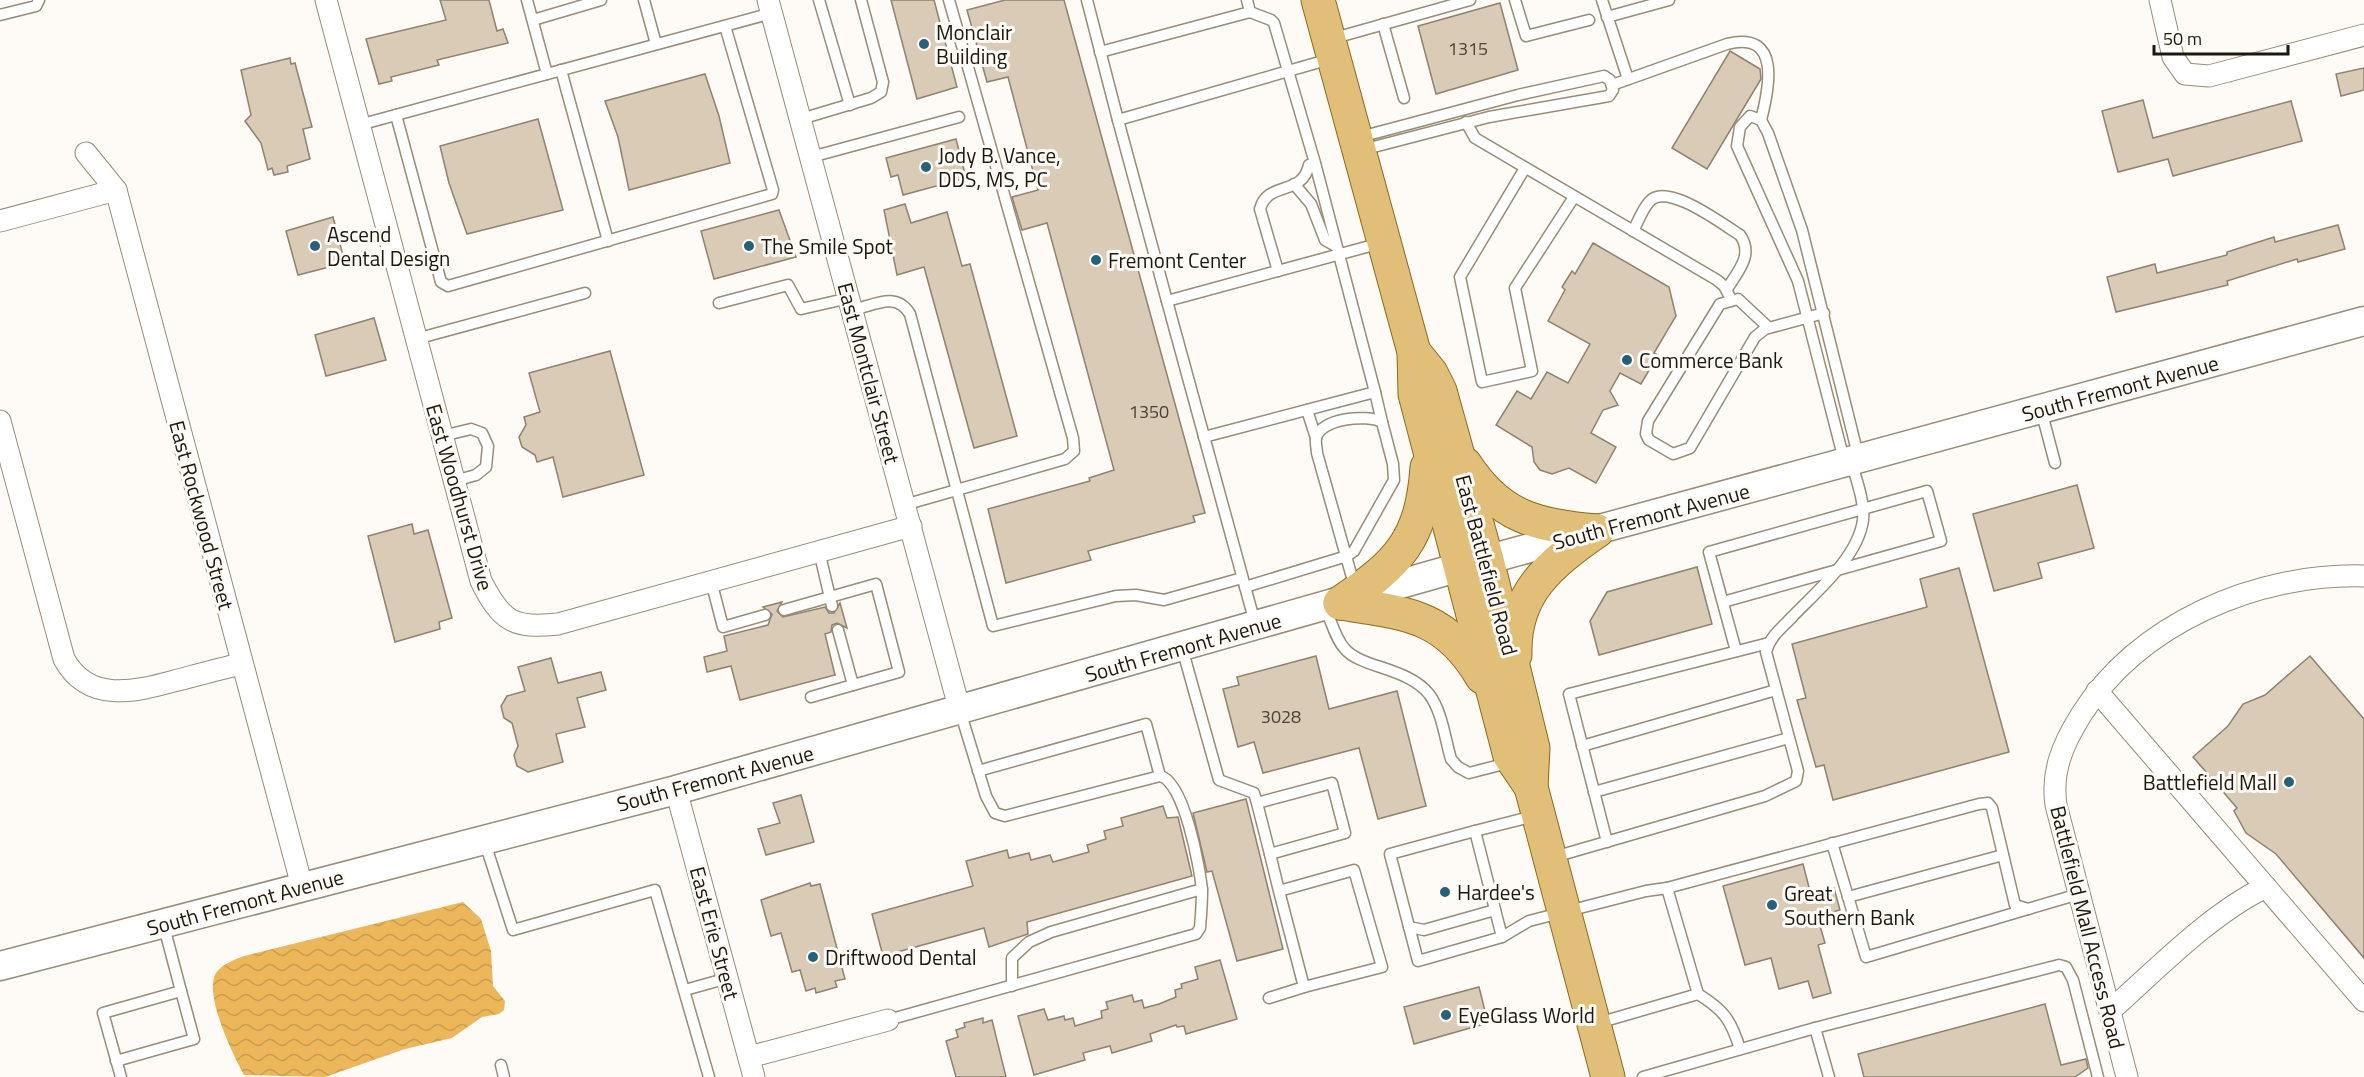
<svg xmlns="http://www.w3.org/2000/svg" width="2364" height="1077" font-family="'Titillium Web',sans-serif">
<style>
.water{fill:url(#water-waves)}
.building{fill:#d9cbb5;stroke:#8f826e;stroke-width:1.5}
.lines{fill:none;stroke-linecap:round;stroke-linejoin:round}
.lane-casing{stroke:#988b77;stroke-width:13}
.street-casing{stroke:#988b77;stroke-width:23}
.secondary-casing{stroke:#988b77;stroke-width:31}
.primary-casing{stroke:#8f681a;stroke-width:35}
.lane{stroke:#fff;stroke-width:10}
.street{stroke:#fff;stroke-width:21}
.secondary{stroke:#fff;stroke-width:28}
.primary{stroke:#e1bf79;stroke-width:33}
.poi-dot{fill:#26617a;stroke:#fefbf7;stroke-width:2}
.labels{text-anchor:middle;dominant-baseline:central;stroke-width:6;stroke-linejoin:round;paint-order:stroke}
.number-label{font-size:18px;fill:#4b4438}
.poi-label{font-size:21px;fill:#1c170f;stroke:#fefbf7;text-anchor:start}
.street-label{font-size:21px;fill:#1c170f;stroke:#fefbf7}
</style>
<defs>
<pattern id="water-waves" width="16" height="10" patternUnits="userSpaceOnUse" patternTransform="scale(1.5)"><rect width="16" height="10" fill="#ecb75b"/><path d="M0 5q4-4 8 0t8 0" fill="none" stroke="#ca9d4e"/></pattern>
</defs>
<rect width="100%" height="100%" fill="#fefbf7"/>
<path class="water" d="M463 902 481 919 491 951 493 986 505 1001 504 1010 499 1014 482 1017 452 1038 405 1049 325 1077 244 1075C233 1055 203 993 216 973 222 964 234 960 244 956Z"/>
<g class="building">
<polygon points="440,0 489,0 497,31 503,29 508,43 437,60 439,65 391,77 392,81 379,84 366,39 446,20"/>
<polygon points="891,0 934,0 957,87 917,99"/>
<polygon points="1005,0 1064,0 1205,513 1193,516 1195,522 1088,551 1091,560 1006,583 988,509 1090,481 1089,478 1114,470 1047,223 1022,230 1012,197 1038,190 1008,77 987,82 967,10"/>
<polygon points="1500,3 1518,70 1436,94 1418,26"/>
<polygon points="1730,51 1760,69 1761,79 1707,169 1672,148"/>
<polygon points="290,58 291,64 295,63 312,127 303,129 310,159 287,166 288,172 274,175 272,168 268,170 261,143 245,121 251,115 241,70"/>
<polygon points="2364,68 2364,90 2341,96 2336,74"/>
<polygon points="705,74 719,116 730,163 629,190 618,137 605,101"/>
<polygon points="2143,100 2153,138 2291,101 2302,141 2173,176 2168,159 2118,172 2102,111"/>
<polygon points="538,119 563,210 467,234 449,183 440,146"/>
<polygon points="956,139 966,178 903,195 898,175 891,177 886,158"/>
<polygon points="905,204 911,223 947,212 962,266 970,264 1017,436 974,448 924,267 897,275 884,210"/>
<polygon points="779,210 796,257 714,279 701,231"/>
<polygon points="333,217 345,263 298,275 286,231"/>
<polygon points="2338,225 2345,249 2298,262 2297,259 2227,281 2228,285 2116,312 2107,277 2155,264 2157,273 2227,255 2227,252 2274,237 2275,242"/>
<polygon points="1593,243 1669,287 1676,316 1654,353 1658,355 1641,384 1620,373 1610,391 1618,405 1603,410 1591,433 1616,447 1596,483 1569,468 1552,474 1540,470 1534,462 1532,447 1496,425 1517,391 1531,399 1547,372 1568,383 1590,344 1548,321 1565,290 1562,287 1572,271 1575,274"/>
<polygon points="374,318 386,360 326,376 315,335"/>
<polygon points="610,351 644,475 563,497 553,457 537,462 535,455 522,447 519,437 526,425 524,417 540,412 529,373"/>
<polygon points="2077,485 2094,548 2038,563 2042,578 1994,591 1973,514"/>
<polygon points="412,524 414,534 428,530 452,618 439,622 440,629 395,642 368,536"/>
<polygon points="1697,567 1712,624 1599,655 1590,621 1607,592"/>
<polygon points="1959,568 2009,752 1833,800 1824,765 1816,767 1797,700 1806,698 1792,644 1927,607 1920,579"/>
<polygon points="782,602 777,611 783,617 825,607 829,613 834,613 840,603 847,628 837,623 832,625 831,632 825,634 835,675 740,700 731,666 707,672 704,657 727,651 724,636 768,625 772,614 763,607"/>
<polygon points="1316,656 1329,709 1397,691 1426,806 1378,819 1359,748 1263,773 1254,742 1238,747 1223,689 1239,685 1237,677"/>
<polygon points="2310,656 2364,719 2364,958 2276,854 2246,833 2234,811 2237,808 2193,757 2228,726 2243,704 2265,695"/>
<polygon points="551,658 558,683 601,672 606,690 577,698 585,727 556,734 563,762 528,772 517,766 514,755 518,746 512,723 504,718 501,706 507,696 525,691 518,667"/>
<polygon points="801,795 814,842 766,855 758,829 780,823 773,803"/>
<polygon points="1246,799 1283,949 1237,961 1212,871 1207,872 1193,813"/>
<polygon points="1163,806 1167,818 1178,817 1192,876 1027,922 1028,934 989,947 984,928 883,956 872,914 973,886 966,861 1007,850 1009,858 1029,853 1031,860 1050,855 1053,862 1089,852 1087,845 1106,839 1104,831 1123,826 1121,818"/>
<polygon points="1803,864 1811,895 1834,888 1840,910 1817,916 1825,943 1818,945 1831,993 1813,998 1808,981 1779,989 1771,958 1745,965 1723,886"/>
<polygon points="810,883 811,886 820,884 845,979 835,981 837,987 816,993 815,988 806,991 800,970 792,972 781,933 771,936 761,900"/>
<polygon points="1220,960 1237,1019 1186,1034 1184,1026 1177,1027 1176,1025 1150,1034 1152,1041 1112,1053 1110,1046 1083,1053 1085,1060 1034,1075 1018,1016 1044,1009 1048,1020 1064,1016 1065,1020 1073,1018 1075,1026 1102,1018 1101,1011 1108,1009 1106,1002 1132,995 1134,1002 1142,1000 1144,1008 1159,1004 1176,997 1175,990 1182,988 1181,984 1198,979 1195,967"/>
<polygon points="1479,987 1488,1023 1414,1044 1404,1007"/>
<polygon points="2045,1004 2061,1065 2086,1059 2088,1068 2075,1077 1864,1077 1858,1054"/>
<polygon points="983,1018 983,1023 992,1020 1006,1077 956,1077 946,1041 958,1037 956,1030 965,1027 964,1023"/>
</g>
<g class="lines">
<g class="lane-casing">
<g id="lane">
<polyline points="527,0 547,74"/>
<polyline points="644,0 656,44"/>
<polyline points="819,0 850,105"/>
<polyline points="1087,0 1118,120 1330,59"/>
<polyline points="1515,0 1526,36 1589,20"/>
<polyline points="1602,0 1628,79"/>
<polyline points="0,15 36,6 39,0"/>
<polyline points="1607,17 1669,0"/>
<polyline points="533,20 601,0"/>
<polyline points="1383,24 1404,98"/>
<polyline points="1331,39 1470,0"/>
<polyline points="1100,52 1250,12 1247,0"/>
<polyline points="561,70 608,241"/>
<path d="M1612 85 1727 44C1782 30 1769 89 1761 120"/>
<polyline points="396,115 441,282 448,286 772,194 773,190 725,26"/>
<polyline points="801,119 871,98 881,92 883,82 861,0"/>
<polyline points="1118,120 1167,301 1381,243"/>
<polyline points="1466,122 1475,138 1717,280 1724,286 1731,299"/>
<polyline points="359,125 772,13"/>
<polyline points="1360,137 1518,95 1604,76 1610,80 1613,90 1609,96 1489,117 1362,150"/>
<polyline points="811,157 959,117"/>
<polyline points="1525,168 1460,277 1482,382 1532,371 1515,288 1574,197"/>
<polyline points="1294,184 1311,204 1325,240 1336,246"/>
<path d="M1633 231C1638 222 1642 210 1649 202 1666 181 1722 224 1740 235 1754 255 1738 271 1727 289"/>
<path d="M1278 271 1260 209C1268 180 1302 197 1309 165"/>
<polyline points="1167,301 1255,623"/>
<polyline points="719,303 788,285 801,309 849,298"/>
<path d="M853 310C875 305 896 291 910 314L993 626 1116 596 1136 595 1164 600 1242 578"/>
<polyline points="1769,328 1738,299 1720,304 1648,421 1646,434 1649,440 1673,454 1690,448 1755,337 1765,329 1824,313"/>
<polyline points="416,339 585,293"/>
<polyline points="1375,392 1382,422"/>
<polyline points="1307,410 1316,438"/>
<polyline points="2041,410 2055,463"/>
<polyline points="442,436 471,429 482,433 488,446 486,467 476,475 454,481"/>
<polyline points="1204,437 1375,392 1315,163 1274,23 1271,20 1250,12"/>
<polyline points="1844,460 1798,281 1737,146 1740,127 1750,116 1761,120 1768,133 1802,230 1859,459"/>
<polyline points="904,505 1065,459 1074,451 1073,438 949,0"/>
<polyline points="819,551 832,606"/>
<polyline points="711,581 723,627 765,615"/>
<path d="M1245 587 1347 556 1354 551 1394 480 1393 464 1382 422C1367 414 1321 418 1316 438 1315 442 1317 449 1317 453L1355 588"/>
<polyline points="1723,602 1941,541 1927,491 1709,552 1736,651"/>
<path d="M1325 607C1331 620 1335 638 1345 649 1361 668 1407 667 1429 694 1442 711 1445 739 1451 759L1458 767 1469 773 1508 763"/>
<polyline points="784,610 876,584 899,672 853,685"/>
<polyline points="1182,648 1219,780 1254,793 1257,803 1332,783 1345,833 1270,854 1257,803"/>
<polyline points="811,697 853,685 838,630"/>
<polyline points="1582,746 1776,690"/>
<polyline points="978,771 1146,724 1160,776"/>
<polyline points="1594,792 1789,738"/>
<path d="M1534 816 1475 831 1502 937 1529 921 1646 891 1667 888 1698 994C1724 1010 1731 1020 1740 1049"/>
<polyline points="1475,831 1390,854 1418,961 1502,937"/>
<polyline points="484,840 513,930 655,890 709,1077"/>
<polyline points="1607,842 1569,694 1769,643"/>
<polyline points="1832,843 1866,957 2028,909"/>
<polyline points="1270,854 1279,891 1354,870 1382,967 1304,987 1279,891"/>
<path d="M1554 857 1765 796 1796 781 1798 771 1766 652C1770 636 1782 628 1793 616 1818 590 1858 557 1863 520 1865 502 1856 479 1851 461"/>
<polyline points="1667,888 1979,804 1988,803 1992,808 2015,905 2028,909 2079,894"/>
<polyline points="1848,897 2003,855"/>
<polyline points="1409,927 1424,930 1495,910"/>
<polyline points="1012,986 1012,958 1029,942 1051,932 1202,889"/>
<polyline points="685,990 728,978"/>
<polyline points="1269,998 1304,987"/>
<path d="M888 1020 1196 934 1200 928C1201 916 1202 903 1202 891 1200 867 1184 781 1160 776L1005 816 995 813 986 796 960 711"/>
<polyline points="1598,1023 1698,994"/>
<polyline points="116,1061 194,1039 181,991"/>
<polyline points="501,1065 504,1077"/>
<polyline points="121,1077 103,1013 181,991 163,923"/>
<polyline points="1643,1077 1815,1028"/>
<polyline points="1829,1077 1815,1028 2059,965 2066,967 2073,980 2098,1077"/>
</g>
</g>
<g class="street-casing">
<g id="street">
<path d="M326 0 481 581C501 621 513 629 558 624L911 526"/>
<polyline points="768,0 960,711"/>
<polyline points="2160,0 2173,57 2185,74 2209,76 2364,35"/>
<polyline points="86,153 116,190 302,886"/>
<polyline points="0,221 116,190"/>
<path d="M0 421 64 659C88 703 134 692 174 681 197 675 219 669 241 664"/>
<polyline points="2097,691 2364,1001"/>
<polyline points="676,790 754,1077"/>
<path d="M2110 1011C2156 970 2211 913 2266 887"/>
<polyline points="749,1057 888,1020"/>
<path d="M2127 1077 2056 805C2051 771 2063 744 2081 715 2139 623 2257 573 2364 576"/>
</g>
</g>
<g class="secondary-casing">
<polyline id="secondary" points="0,966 676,790 1460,567 2364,321"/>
</g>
<g class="primary-casing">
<g id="primary">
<polyline points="1318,0 1414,352 1415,394 1510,756 1531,787"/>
<polyline points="1414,352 1431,373 1440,391 1487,560 1533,748 1531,787 1608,1077"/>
<path d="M1465 464C1500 518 1536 525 1597 531"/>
<path d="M1340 603C1406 613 1446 615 1482 677"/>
<path d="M1340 603C1399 563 1422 540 1427 467"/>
<path d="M1515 655C1513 593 1550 564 1597 531"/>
</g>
</g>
<use href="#lane" class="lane"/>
<use href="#street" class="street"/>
<use href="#secondary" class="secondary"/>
<use href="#primary" class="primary"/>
</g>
<g class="poi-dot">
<circle cx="924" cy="44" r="6"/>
<circle cx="926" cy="167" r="6"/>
<circle cx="315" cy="246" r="6"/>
<circle cx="749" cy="246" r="6"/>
<circle cx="1096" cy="260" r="6"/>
<circle cx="1627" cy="360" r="6"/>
<circle cx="2289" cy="782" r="6"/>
<circle cx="1445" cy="892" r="6"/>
<circle cx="1772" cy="905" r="6"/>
<circle cx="813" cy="957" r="6"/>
<circle cx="1446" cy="1015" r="6"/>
</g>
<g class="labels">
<g class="number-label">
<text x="1468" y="48">1315</text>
<text x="1149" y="411">1350</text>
<text x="1281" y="716">3028</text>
</g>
<g class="poi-label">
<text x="936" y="32">Monclair<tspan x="936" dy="24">Building</tspan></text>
<text x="938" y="155">Jody B. Vance,<tspan x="938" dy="24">DDS, MS, PC</tspan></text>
<text x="327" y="234">Ascend<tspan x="327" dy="24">Dental Design</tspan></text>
<text x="761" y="246">The Smile Spot</text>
<text x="1108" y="260">Fremont Center</text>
<text x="1639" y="360">Commerce Bank</text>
<text x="2277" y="782" text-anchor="end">Battlefield Mall</text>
<text x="1457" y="892">Hardee's</text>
<text x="1784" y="893">Great<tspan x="1784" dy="24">Southern Bank</tspan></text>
<text x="825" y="957">Driftwood Dental</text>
<text x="1458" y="1015">EyeGlass World</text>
</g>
<g class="street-label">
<text transform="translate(869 373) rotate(75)">East Montclair Street</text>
<text transform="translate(2120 388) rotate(-15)">South Fremont Avenue</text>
<text transform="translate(460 497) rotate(74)">East Woodhurst Drive</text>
<text transform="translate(202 515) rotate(75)">East Rockwood Street</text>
<text transform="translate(1651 516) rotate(-15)">South Fremont Avenue</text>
<text transform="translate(1487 565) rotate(75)">East Battlefield Road</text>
<text transform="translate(1183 647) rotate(-16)">South Fremont Avenue</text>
<text transform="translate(715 778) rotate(-15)">South Fremont Avenue</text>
<text transform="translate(245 902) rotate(-15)">South Fremont Avenue</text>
<text transform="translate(2088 927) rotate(76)">Battlefield Mall Access Road</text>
<text transform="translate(715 933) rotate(75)">East Erie Street</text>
</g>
</g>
<path d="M2154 45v9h134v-9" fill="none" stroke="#1c170f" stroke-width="3"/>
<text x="2163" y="45" font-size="18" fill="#1c170f" stroke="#fefbf7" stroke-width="4.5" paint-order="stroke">50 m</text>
</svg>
